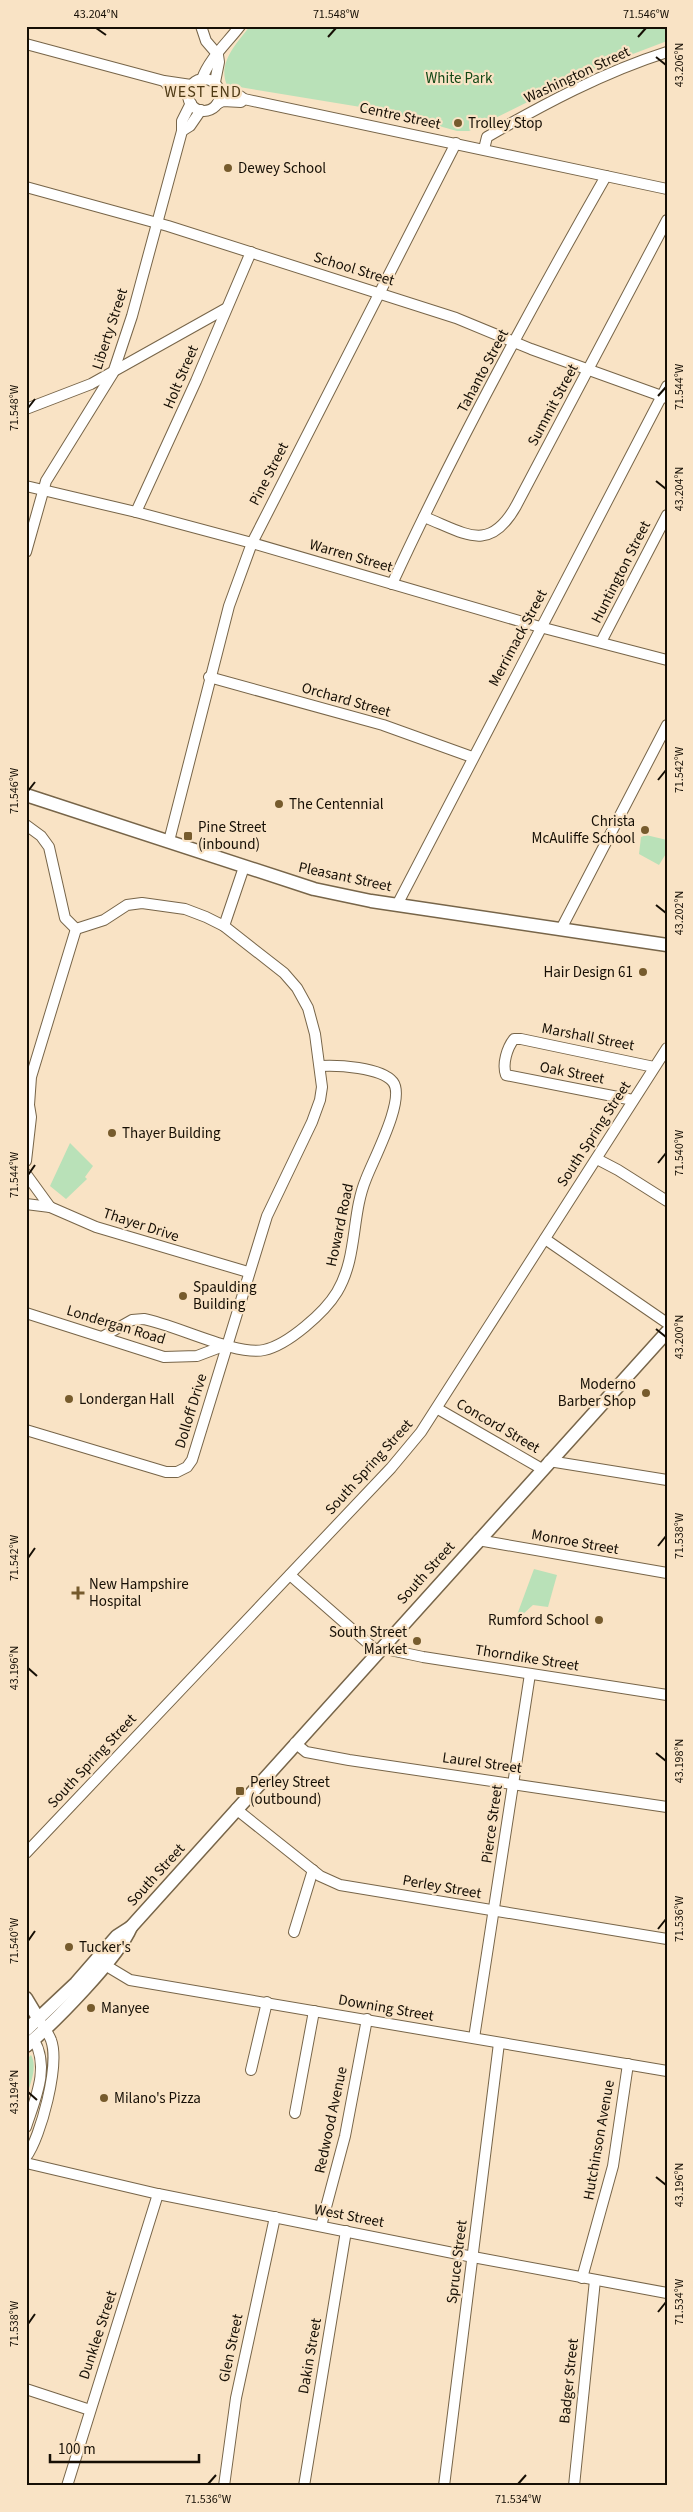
<svg xmlns="http://www.w3.org/2000/svg" width="693" height="2512" font-family="'Source Sans 3',sans-serif">
<style>
.green{fill:#b9e1b8}
.lines{fill:none;stroke-linecap:round;stroke-linejoin:round}
.minor-casing{stroke:#776549;stroke-width:12}
.major-casing{stroke:#776549;stroke-width:15}
.minor{stroke:#fff;stroke-width:10}
.major{stroke:#fff;stroke-width:12}
.ticks{fill:none;stroke:#160f05;stroke-width:2}
.poi-dot{fill:#765b2d;stroke:#f9e3c5;stroke-width:2}
.labels{text-anchor:middle;dominant-baseline:central;stroke-width:4.5;stroke-linejoin:round;paint-order:stroke}
.street-label{font-size:15px;fill:#160f05;stroke:#f9e3c5}
.park-label{font-size:15px;fill:#124816;stroke:#f9e3c5}
.poi-label{font-size:15px;fill:#160f05;stroke:#f9e3c5;text-anchor:start}
.neighbourhood-label{font-size:16px;letter-spacing:1px;fill:#4f3a15;stroke:#f9e3c5}
.neatline{fill:none;stroke:#160f05;stroke-width:2}
.ticks-label{font-size:12px;text-anchor:middle;fill:#160f05}
</style>
<rect width="100%" height="100%" fill="#f9e3c5"/>
<g class="green">
<path d="M250 26H667V41L596 68 469 131H457L385 111 227 85C217 63 237 43 250 26Z"/>
<polygon points="646,835 667,840 667,852 659,865 639,854 641,837"/>
<polygon points="70,1143 93,1166 85,1177 87,1179 66,1199 50,1186"/>
<polygon points="534,1569 557,1575 548,1607 533,1605 523,1614 521,1624 514,1623"/>
<path d="M31 2055C38 2067 30 2085 26 2097V2060Z"/>
</g>
<g class="lines">
<g class="minor-casing">
<g id="minor">
<polyline points="201,26 206,41 218,55"/>
<polyline points="26,44 164,81 191,85"/>
<path d="M202 79C209 59 227 43 240 26"/>
<circle cx="204" cy="95" r="16"/>
<polyline points="165,82 169,87 188,95"/>
<polyline points="215,82 219,62 218,55"/>
<polyline points="220,91 240,96 244,99 667,189"/>
<polyline points="217,104 223,101 241,102 244,99"/>
<polyline points="182,131 190,126 201,110"/>
<path d="M484 149 487 137C544 104 604 72 667 52"/>
<polyline points="26,187 168,226 456,318 531,349 667,398"/>
<polyline points="26,409 91,384 225,309"/>
<polyline points="26,486 136,512 252,543 540,627 667,660"/>
<polyline points="136,512 196,381 251,252"/>
<path d="M424 517C465 533 489 554 516 506L667 220"/>
<polyline points="26,552 46,481 113,373 132,316 182,131 182,121 191,103"/>
<path d="M392 584C456 445 530 309 606 176"/>
<polyline points="601,642 667,515"/>
<polyline points="209,677 383,725 472,757"/>
<polyline points="26,825 41,836 49,847 65,918 76,929"/>
<polyline points="169,841 229,606 252,543 456,143"/>
<polyline points="397,905 667,386"/>
<polyline points="224,926 244,867"/>
<polyline points="561,929 667,725"/>
<path d="M633 1100 506 1075C502 1064 507 1048 514 1039H521L654 1067"/>
<polyline points="597,1159 618,1170 667,1201"/>
<polyline points="26,1161 31,1117 29,1105 31,1077 76,929"/>
<polyline points="26,1174 50,1207"/>
<polyline points="26,1204 50,1207 96,1227 248,1272"/>
<polyline points="545,1239 667,1323"/>
<polyline points="26,1313 164,1357 197,1356 226,1345"/>
<path d="M102 1337 132 1320 144 1319C176 1325 236 1356 264 1350 288 1345 325 1312 337 1292 358 1257 351 1215 366 1179 373 1160 406 1099 393 1082 381 1067 337 1065 320 1066"/>
<polyline points="438,1409 542,1469"/>
<polyline points="26,1430 166,1472 177,1472 187,1467 192,1460 267,1216 312,1122 320,1100 322,1087 315,1034 308,1008 297,988 284,973 224,926 206,917 185,909 142,903 127,905 104,920 76,929"/>
<polyline points="549,1461 667,1480"/>
<polyline points="478,1540 667,1573"/>
<polyline points="290,1575 378,1652"/>
<polyline points="384,1645 390,1650 423,1657 667,1695"/>
<polyline points="295,1743 306,1752 349,1760 667,1807"/>
<polyline points="236,1809 320,1876 340,1885 667,1939"/>
<polyline points="26,1853 391,1468 421,1432 667,1048"/>
<polyline points="294,1932 313,1870"/>
<polyline points="105,1965 130,1980 667,2071"/>
<polyline points="474,2038 530,1674"/>
<polyline points="251,2070 267,2002"/>
<polyline points="295,2113 314,2011"/>
<path d="M26 2127C35 2099 50 2068 34 2040"/>
<path d="M26 2157C41 2137 60 2064 51 2040 49 2034 44 2029 41 2023"/>
<polyline points="26,2163 158,2194 473,2257 667,2293"/>
<polyline points="321,2226 345,2136 367,2019"/>
<polyline points="582,2278 613,2166 628,2064"/>
<polyline points="26,2389 90,2410"/>
<polyline points="67,2486 158,2194"/>
<polyline points="224,2486 236,2398 275,2217"/>
<polyline points="304,2486 346,2231"/>
<polyline points="444,2486 499,2043"/>
<polyline points="574,2486 595,2280"/>
</g>
</g>
<g class="major-casing">
<g id="major">
<polyline points="26,795 314,889 371,901 667,945"/>
<polyline points="26,1998 38,2018"/>
<polyline points="26,2030 76,1983 117,1936 131,1927 667,1332"/>
<path d="M26 2046C54 2023 118 1958 131 1927"/>
</g>
</g>
<use href="#minor" class="minor"/>
<use href="#major" class="major"/>
</g>
<path class="ticks" d="M96 28 106 35M328 37 336 28M638 37 646 28M656 57 666 65M658 396 666 387M28 408 35 399M656 481 666 489M658 780 666 770M28 791 35 782M656 905 666 913M658 1163 666 1153M28 1175 35 1165M656 1329 666 1337M658 1546 666 1536M28 1558 35 1548M28 1668 37 1676M656 1753 666 1761M658 1929 666 1919M28 1941 35 1931M28 2092 37 2100M656 2177 666 2185M658 2312 666 2302M28 2324 35 2314M208 2484 216 2475M518 2484 526 2475"/>
<g class="poi-dot">
<circle cx="458" cy="123" r="5"/>
<circle cx="228" cy="168" r="5"/>
<circle cx="279" cy="804" r="5"/>
<circle cx="645" cy="830" r="5"/>
<rect x="183" y="831" width="10" height="10" rx="2.5"/>
<circle cx="643" cy="972" r="5"/>
<circle cx="112" cy="1133" r="5"/>
<circle cx="183" cy="1296" r="5"/>
<circle cx="646" cy="1393" r="5"/>
<circle cx="69" cy="1399" r="5"/>
<path d="M75.5 1585.5h5v5h5v5h-5v5h-5v-5h-5v-5h5z"/>
<circle cx="599" cy="1620" r="5"/>
<circle cx="417" cy="1641" r="5"/>
<rect x="235" y="1786" width="10" height="10" rx="2.5"/>
<circle cx="69" cy="1947" r="5"/>
<circle cx="91" cy="2008" r="5"/>
<circle cx="104" cy="2098" r="5"/>
</g>
<g class="labels">
<g class="street-label">
<text transform="translate(577 75) rotate(-25)">Washington Street</text>
<text transform="translate(400 116) rotate(12)">Centre Street</text>
<text transform="translate(354 269) rotate(17)">School Street</text>
<text transform="translate(110 329) rotate(-72)">Liberty Street</text>
<text transform="translate(483 371) rotate(-62)">Tahanto Street</text>
<text transform="translate(181 377) rotate(-67)">Holt Street</text>
<text transform="translate(553 405) rotate(-62)">Summit Street</text>
<text transform="translate(269 474) rotate(-63)">Pine Street</text>
<text transform="translate(351 556) rotate(16)">Warren Street</text>
<text transform="translate(621 572) rotate(-63)">Huntington Street</text>
<text transform="translate(518 638) rotate(-62)">Merrimack Street</text>
<text transform="translate(346 700) rotate(16)">Orchard Street</text>
<text transform="translate(345 877) rotate(12)">Pleasant Street</text>
<text transform="translate(588 1037) rotate(11)">Marshall Street</text>
<text transform="translate(572 1073) rotate(11)">Oak Street</text>
<text transform="translate(594 1134) rotate(-57)">South Spring Street</text>
<text transform="translate(141 1225) rotate(18)">Thayer Drive</text>
<text transform="translate(340 1225) rotate(-78)">Howard Road</text>
<text transform="translate(116 1325) rotate(17)">Londergan Road</text>
<text transform="translate(191 1411) rotate(-73)">Dolloff Drive</text>
<text transform="translate(498 1426) rotate(30)">Concord Street</text>
<text transform="translate(369 1467) rotate(-48)">South Spring Street</text>
<text transform="translate(575 1542) rotate(10)">Monroe Street</text>
<text transform="translate(426 1573) rotate(-48)">South Street</text>
<text transform="translate(527 1658) rotate(9)">Thorndike Street</text>
<text transform="translate(92 1761) rotate(-47)">South Spring Street</text>
<text transform="translate(482 1763) rotate(8)">Laurel Street</text>
<text transform="translate(492 1824) rotate(-82)">Pierce Street</text>
<text transform="translate(156 1875) rotate(-48)">South Street</text>
<text transform="translate(442 1887) rotate(10)">Perley Street</text>
<text transform="translate(386 2008) rotate(10)">Downing Street</text>
<text transform="translate(331 2120) rotate(-78)">Redwood Avenue</text>
<text transform="translate(599 2140) rotate(-80)">Hutchinson Avenue</text>
<text transform="translate(349 2216) rotate(11)">West Street</text>
<text transform="translate(457 2262) rotate(-83)">Spruce Street</text>
<text transform="translate(98 2335) rotate(-72)">Dunklee Street</text>
<text transform="translate(231 2348) rotate(-78)">Glen Street</text>
<text transform="translate(310 2356) rotate(-80)">Dakin Street</text>
<text transform="translate(569 2381) rotate(-84)">Badger Street</text>
</g>
<g class="park-label">
<text x="459" y="78">White Park</text>
</g>
<g class="poi-label">
<text x="468" y="123">Trolley Stop</text>
<text x="238" y="168">Dewey School</text>
<text x="289" y="804">The Centennial</text>
<text x="635" y="821" text-anchor="end">Christa<tspan x="635" dy="17">McAuliffe School</tspan></text>
<text x="198" y="827">Pine Street<tspan x="198" dy="17">(inbound)</tspan></text>
<text x="633" y="972" text-anchor="end">Hair Design 61</text>
<text x="122" y="1133">Thayer Building</text>
<text x="193" y="1287">Spaulding<tspan x="193" dy="17">Building</tspan></text>
<text x="636" y="1384" text-anchor="end">Moderno<tspan x="636" dy="17">Barber Shop</tspan></text>
<text x="79" y="1399">Londergan Hall</text>
<text x="89" y="1584">New Hampshire<tspan x="89" dy="17">Hospital</tspan></text>
<text x="589" y="1620" text-anchor="end">Rumford School</text>
<text x="407" y="1632" text-anchor="end">South Street<tspan x="407" dy="17">Market</tspan></text>
<text x="250" y="1782">Perley Street<tspan x="250" dy="17">(outbound)</tspan></text>
<text x="79" y="1947">Tucker's</text>
<text x="101" y="2008">Manyee</text>
<text x="114" y="2098">Milano's Pizza</text>
</g>
<g class="neighbourhood-label">
<text x="203" y="92">WEST END</text>
</g>
</g>
<rect width="693" height="2512" fill="none" stroke="#f9e3c5" stroke-width="55"/>
<path d="M50 2454v8h149v-8" fill="none" stroke="#160f05" stroke-width="2.5"/>
<text x="58" y="2454" font-size="15" fill="#160f05" stroke="#f9e3c5" stroke-width="4" paint-order="stroke">100 m</text>
<rect x="28" y="28" width="638" height="2456" class="neatline"/>
<g class="ticks-label">
<text x="96" y="18">43.204°N</text>
<text x="336" y="18">71.548°W</text>
<text x="646" y="18">71.546°W</text>
<text transform="translate(679 65) rotate(-90)" y="4">43.206°N</text>
<text transform="translate(679 387) rotate(-90)" y="4">71.544°W</text>
<text transform="translate(14 408) rotate(-90)" y="4">71.548°W</text>
<text transform="translate(679 489) rotate(-90)" y="4">43.204°N</text>
<text transform="translate(679 770) rotate(-90)" y="4">71.542°W</text>
<text transform="translate(14 791) rotate(-90)" y="4">71.546°W</text>
<text transform="translate(679 913) rotate(-90)" y="4">43.202°N</text>
<text transform="translate(679 1153) rotate(-90)" y="4">71.540°W</text>
<text transform="translate(14 1175) rotate(-90)" y="4">71.544°W</text>
<text transform="translate(679 1337) rotate(-90)" y="4">43.200°N</text>
<text transform="translate(679 1536) rotate(-90)" y="4">71.538°W</text>
<text transform="translate(14 1558) rotate(-90)" y="4">71.542°W</text>
<text transform="translate(14 1668) rotate(-90)" y="4">43.196°N</text>
<text transform="translate(679 1761) rotate(-90)" y="4">43.198°N</text>
<text transform="translate(679 1919) rotate(-90)" y="4">71.536°W</text>
<text transform="translate(14 1941) rotate(-90)" y="4">71.540°W</text>
<text transform="translate(14 2092) rotate(-90)" y="4">43.194°N</text>
<text transform="translate(679 2185) rotate(-90)" y="4">43.196°N</text>
<text transform="translate(679 2302) rotate(-90)" y="4">71.534°W</text>
<text transform="translate(14 2324) rotate(-90)" y="4">71.538°W</text>
<text x="208" y="2503">71.536°W</text>
<text x="518" y="2503">71.534°W</text>
</g>
</svg>
